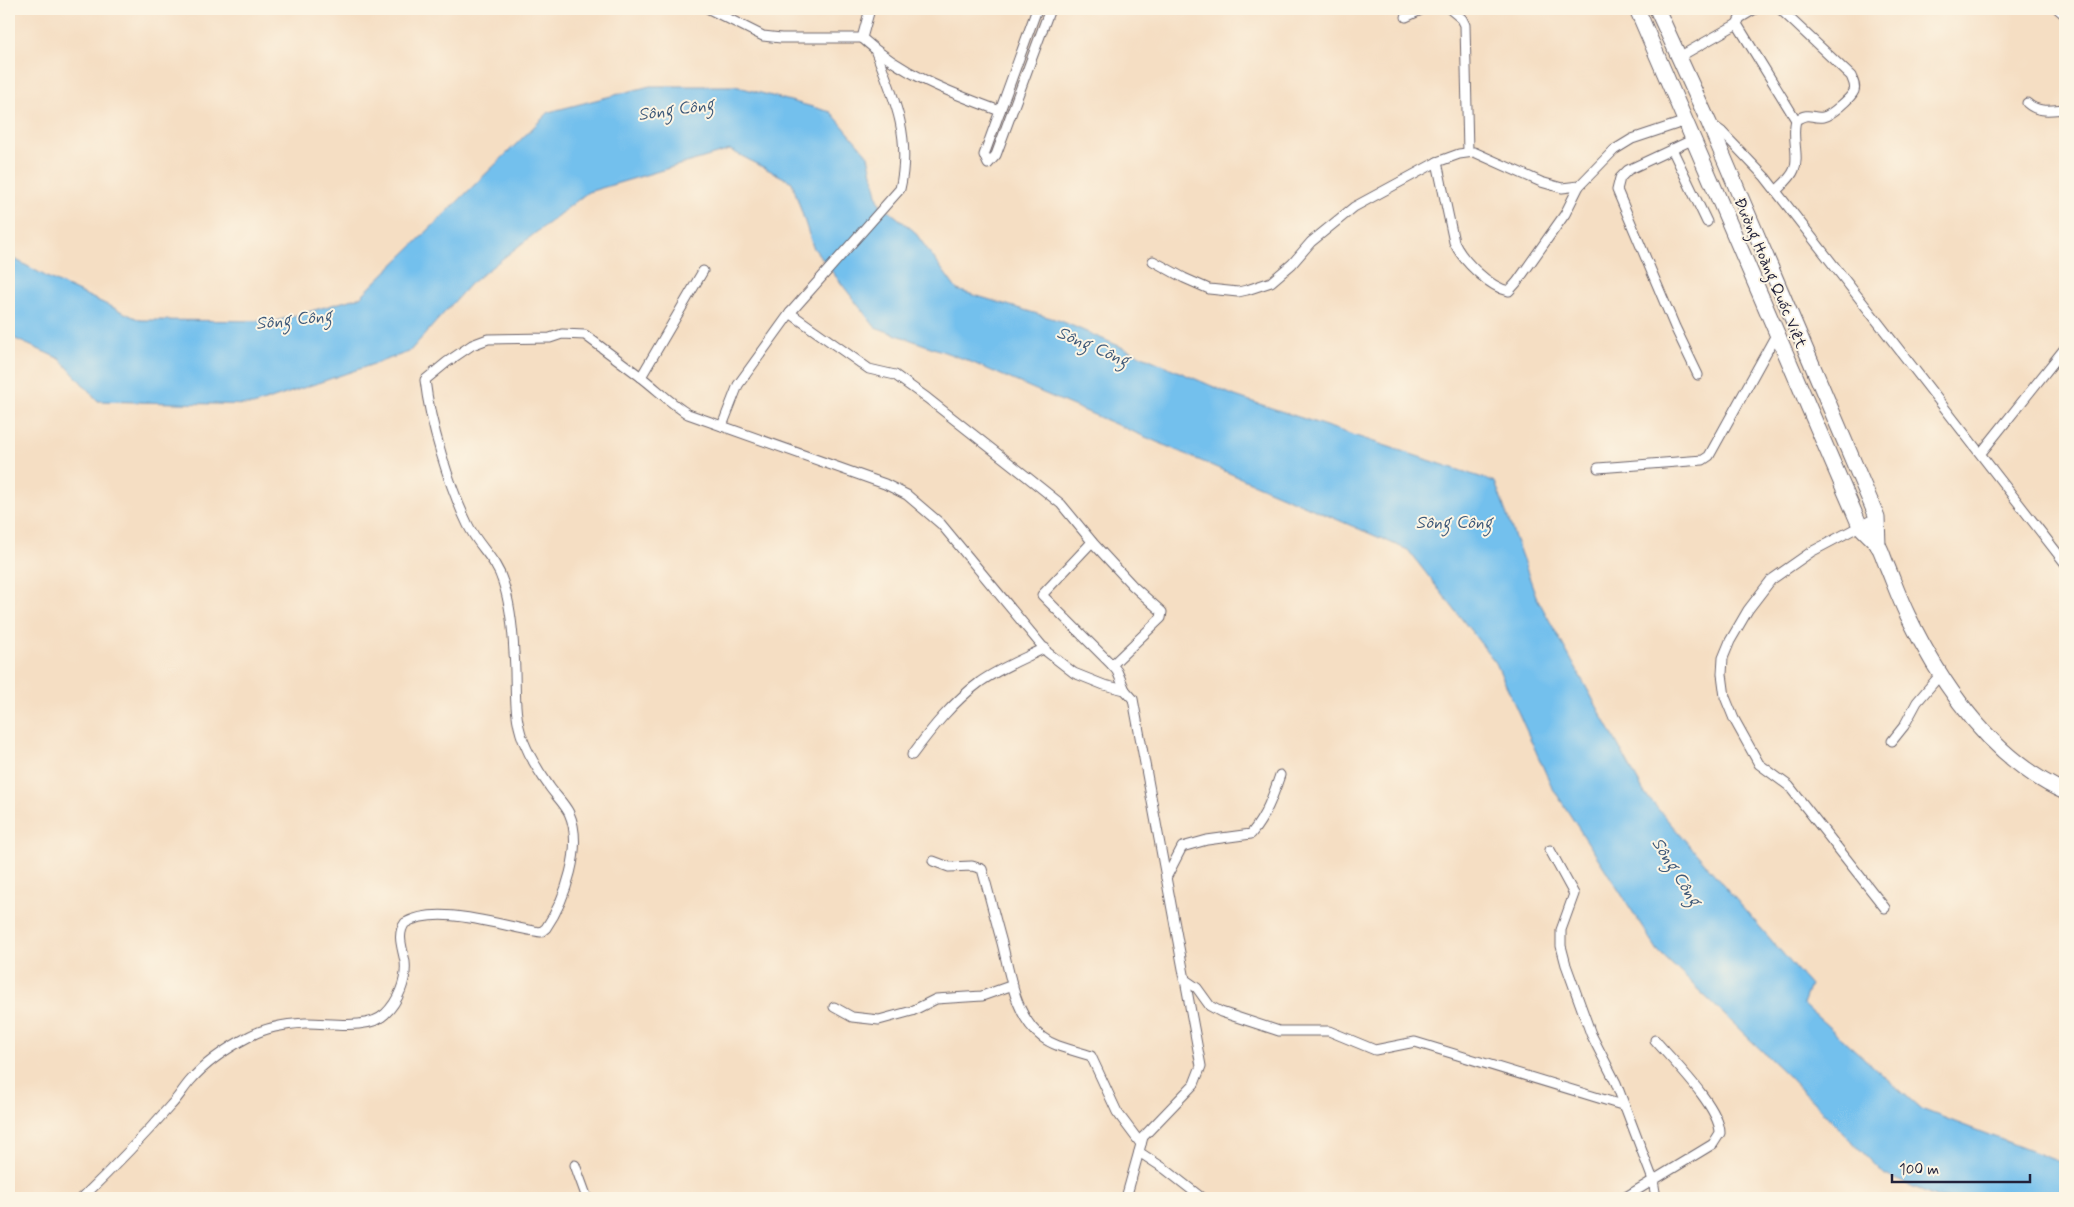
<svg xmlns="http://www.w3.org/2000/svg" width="2074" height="1207" font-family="Mynerve,sans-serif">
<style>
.water{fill:#73c0ed;stroke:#4a7194}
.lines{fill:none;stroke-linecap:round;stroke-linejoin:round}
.street-casing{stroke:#6c646b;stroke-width:11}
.highway-casing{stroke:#6c646b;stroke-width:17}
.street{stroke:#fff;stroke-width:9}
.highway{stroke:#fff;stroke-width:15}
.labels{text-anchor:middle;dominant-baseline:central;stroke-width:4;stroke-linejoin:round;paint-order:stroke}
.street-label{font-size:16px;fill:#22223b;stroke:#fcf5e5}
.water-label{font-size:18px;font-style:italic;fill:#3e5979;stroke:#fcf5e5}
</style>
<rect width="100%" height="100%" fill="#fcf5e5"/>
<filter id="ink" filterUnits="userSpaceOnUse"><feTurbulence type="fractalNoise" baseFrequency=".02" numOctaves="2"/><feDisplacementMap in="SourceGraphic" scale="10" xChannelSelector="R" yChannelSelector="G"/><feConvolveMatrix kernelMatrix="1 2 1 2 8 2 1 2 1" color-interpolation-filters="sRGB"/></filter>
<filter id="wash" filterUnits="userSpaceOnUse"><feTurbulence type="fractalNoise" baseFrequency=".0096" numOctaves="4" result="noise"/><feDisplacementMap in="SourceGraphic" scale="20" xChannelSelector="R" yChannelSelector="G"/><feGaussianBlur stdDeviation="1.12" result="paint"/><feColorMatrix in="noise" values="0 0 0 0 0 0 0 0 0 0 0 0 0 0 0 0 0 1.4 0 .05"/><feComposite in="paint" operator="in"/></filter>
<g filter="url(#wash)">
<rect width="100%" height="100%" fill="#f5dec3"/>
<polygon class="water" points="650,86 735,86 831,112 868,156 879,203 914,231 957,290 1061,321 1235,396 1495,482 1536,596 1645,794 1810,985 1803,1004 1921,1109 2065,1164 2065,1198 1940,1198 1885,1175 1786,1074 1658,951 1552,787 1496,663 1408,550 964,359 875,327 813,247 792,182 730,150 588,192 470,284 409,352 253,405 98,401 60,359 9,336 9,256 49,278 140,320 276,321 360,297 549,112"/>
</g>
<g filter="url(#ink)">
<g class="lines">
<g class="street-casing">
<g id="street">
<polyline points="709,9 763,36 781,38 862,38 870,9"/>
<polyline points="1037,9 984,155 988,164 996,155 1050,9"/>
<polyline points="1450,9 1462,19 1465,25 1468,152"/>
<polyline points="1755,9 1740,18 1737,24 1796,120"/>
<polyline points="2058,9 2065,15"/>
<polyline points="1406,17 1423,9"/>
<path d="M862 38C901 74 951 93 1000 111"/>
<polyline points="1679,57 1737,24"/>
<path d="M2027 103C2038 113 2051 110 2065 109"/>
<polyline points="1711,124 1722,132 1765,177 2065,563"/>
<polyline points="1694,139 1628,170 1620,178 1617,190 1675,327 1698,375"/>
<polyline points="1672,149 1707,222"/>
<path d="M1437 162 1454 242C1462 260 1489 287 1509 291L1517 282 1565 214 1579 186"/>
<path d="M1776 191C1782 185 1791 178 1794 170 1800 156 1791 137 1796 120 1811 111 1811 119 1823 117 1830 116 1851 98 1854 91 1856 86 1853 81 1851 76L1780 9"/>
<polyline points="1153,261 1184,278 1209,289 1238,292 1247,290 1271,282 1292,264 1311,242 1354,207 1437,162 1459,154 1474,152 1541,182 1562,188 1579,186 1614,150 1632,139 1686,121"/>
<path d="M703 271 641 377C657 389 671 404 688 414L885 484 907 495 941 524 1047 652 1074 673 1104 685 1125 690 1133 699 1201 1066 1194 1084 1143 1137 1126 1198"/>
<path d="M790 313 900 189C912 137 894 97 875 50"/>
<polyline points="722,426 738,385 790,313 869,369 895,375 927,398 1026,476 1061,504 1094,544 1133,586 1162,612 1161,618 1112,665 1117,671 1125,690"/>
<polyline points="1981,453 2065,348"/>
<polyline points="1598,468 1703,460 1709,456 1777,333"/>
<polyline points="1877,517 1811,552 1771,580 1748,610 1730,641 1723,658 1722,674 1725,697 1734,719 1759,764 1789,786 1885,908"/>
<polyline points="1092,542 1042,595 1112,665"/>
<polyline points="1892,741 1904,726 1917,702 1940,675"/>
<path d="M912 755C932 728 953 702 980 682 1000 668 1023 659 1045 648"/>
<polyline points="1550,850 1574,894 1561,930 1561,946 1566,965 1591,1034 1616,1083 1653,1180 1656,1198"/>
<path d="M933 861 949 867 972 866 982 869C989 894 995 918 1002 943 1010 974 1015 1017 1042 1037 1056 1048 1075 1050 1091 1056L1117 1112 1141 1144"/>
<path d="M1166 878 1182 847 1207 840 1251 834C1266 816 1273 796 1280 775"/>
<polyline points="1184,979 1197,988 1210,1006 1221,1012 1279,1031 1329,1031 1375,1050 1415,1042 1625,1106"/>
<polyline points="834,1007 852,1017 879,1020 912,1011 936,999 982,996 1013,985"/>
<polyline points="1139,1152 1165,1169 1202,1198"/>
<polyline points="575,1165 587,1198"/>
<path d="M82 1198C113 1168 143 1137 171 1105 178 1098 183 1089 190 1081 206 1062 227 1048 250 1036 265 1028 288 1024 305 1023 327 1022 368 1031 385 1014 398 1002 407 980 405 962 403 949 396 935 405 923 439 903 503 927 541 932L546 928C565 900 584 846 569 813 564 803 555 795 549 786 539 772 529 755 523 740 512 711 517 683 514 653 513 632 510 603 503 582 497 560 478 546 468 525 449 486 430 423 425 380L447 362 472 345 488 339 550 338 562 334 585 335 641 377"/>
<path d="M1624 1198 1713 1144 1720 1133C1720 1107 1672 1060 1655 1040"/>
</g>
</g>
<g class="highway-casing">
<g id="highway">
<path d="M1637 9 1860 526C1865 532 1873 538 1878 545 1882 551 1884 560 1887 566 1894 583 1900 600 1908 616 1942 686 1992 759 2065 792"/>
<polyline points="1657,9 1709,123 1877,517 1878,546"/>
</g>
</g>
<use href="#street" class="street"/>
<use href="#highway" class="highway"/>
</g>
</g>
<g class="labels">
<g class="street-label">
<text transform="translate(1770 273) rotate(67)">Đường Hoàng Quốc Việt</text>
</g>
<g class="water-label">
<text transform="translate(676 110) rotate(-8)">Sông Công</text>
<text transform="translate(294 320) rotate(-6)">Sông Công</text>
<text transform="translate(1093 347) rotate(23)">Sông Công</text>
<text x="1454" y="523">Sông Công</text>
<text transform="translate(1676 872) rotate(58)">Sông Công</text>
</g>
</g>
<rect width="2074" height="1207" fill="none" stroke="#fcf5e5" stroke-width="30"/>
<path d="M1892 1174v8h138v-8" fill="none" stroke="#22223b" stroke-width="2.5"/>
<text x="1899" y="1174" font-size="15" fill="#22223b" stroke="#fcf5e5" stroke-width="4" paint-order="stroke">100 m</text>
</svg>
